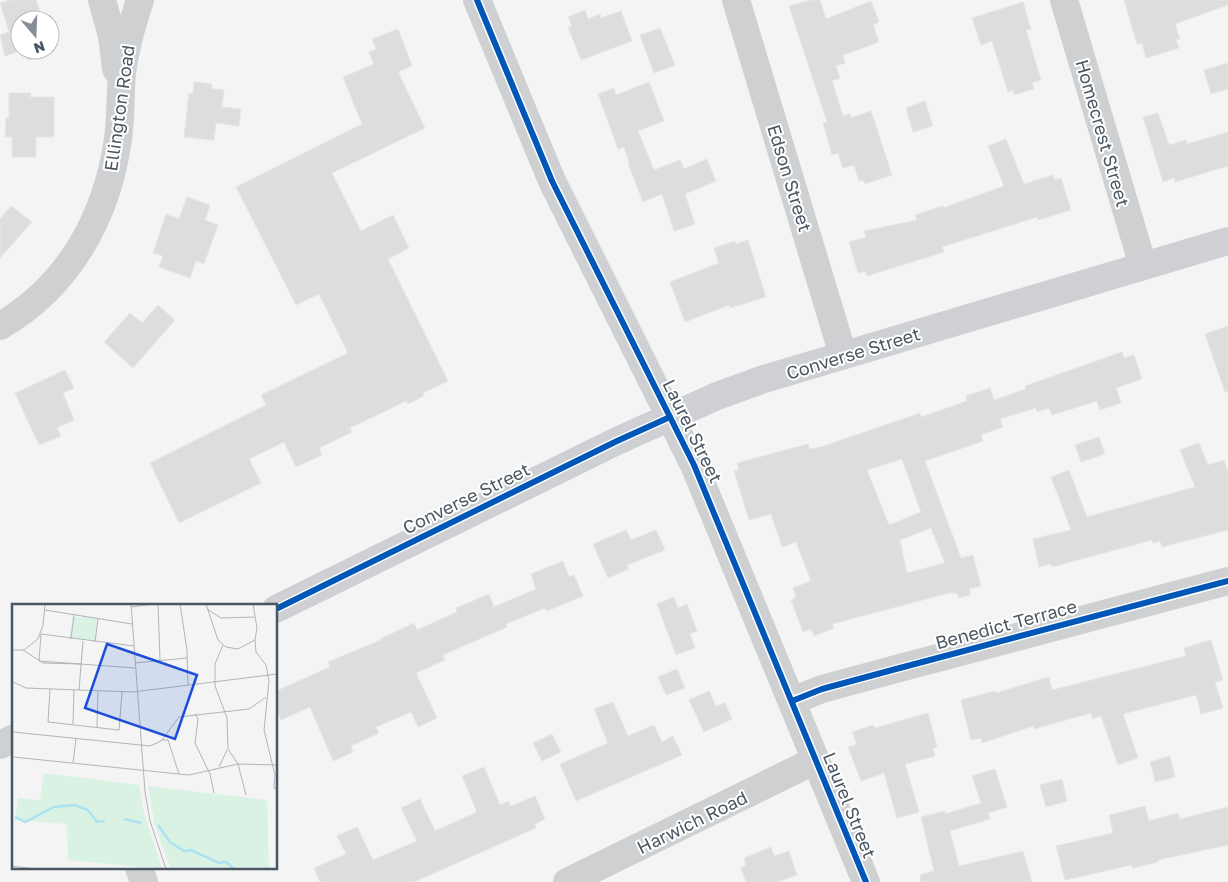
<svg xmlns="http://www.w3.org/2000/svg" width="1228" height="882" font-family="'Golos Text',sans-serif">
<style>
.building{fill:#ddddde;stroke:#e5e6e7;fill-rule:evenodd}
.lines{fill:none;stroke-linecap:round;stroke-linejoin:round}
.minor{stroke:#ced0d2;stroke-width:28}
.tertiary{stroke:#ced0d2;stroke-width:28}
.secondary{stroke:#ced0d4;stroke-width:28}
.cycleway-casing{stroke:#fff;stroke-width:9}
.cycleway{stroke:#0057b8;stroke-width:6}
.labels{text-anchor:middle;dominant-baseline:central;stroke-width:4;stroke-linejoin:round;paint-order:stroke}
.street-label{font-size:18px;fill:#4a5661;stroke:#fff}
.inset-river{fill:none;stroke:#aee2f0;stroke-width:2.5}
.inset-road{fill:none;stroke:#b0b5b9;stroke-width:1}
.view{fill:#1d4ed8;fill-opacity:0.15;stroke:#1d4ed8;stroke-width:2.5}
.inset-edge{fill:none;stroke:#4a5661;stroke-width:2.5}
</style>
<rect width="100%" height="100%" fill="#f4f4f4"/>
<g class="building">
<polygon points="10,0 36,0 43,20 20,20 20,50 22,50 5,56 0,35 9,32 0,3"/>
<polygon points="811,0 820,0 826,19 871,1 879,22 873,25 879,42 843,55 845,63 836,66 840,78 832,81 843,116 850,114 851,118 871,111 892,175 865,184 863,180 859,181 854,165 843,168 838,153 832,155 823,123 827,122 789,6"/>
<polygon points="1124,0 1228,0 1228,5 1175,24 1180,39 1176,40 1179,48 1146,58 1142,43 1137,44"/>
<polygon points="1023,2 1031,29 1026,30 1041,80 1032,83 1034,89 1014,95 1013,90 1008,92 992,41 981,45 972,18"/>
<polygon points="585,10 588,19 600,14 601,18 621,11 632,41 581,60 568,27 572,26 568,17"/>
<polygon points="660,28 675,65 654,73 640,35"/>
<polygon points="398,29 412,66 398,72 425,128 332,173 361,231 393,215 409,248 388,259 448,381 423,393 424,396 408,404 406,401 350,428 352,432 319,448 322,455 296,467 284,442 249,459 261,483 179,523 150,463 266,405 261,395 348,353 319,294 296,305 236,187 362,124 343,77 374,64 369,52 376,49 372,39"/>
<polygon points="50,41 54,51 28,60 24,50 50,50"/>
<polygon points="1228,63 1228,89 1211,94 1204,70"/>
<polygon points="194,82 212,84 212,89 224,90 222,107 241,109 239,126 216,123 214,140 184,137 189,93 193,94"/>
<polygon points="649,82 664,121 638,131 654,170 680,160 684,169 707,159 716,181 685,194 695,224 674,231 662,194 643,202 628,163 629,162 624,147 618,149 598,94 614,88 616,95"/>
<polygon points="9,93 31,93 30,97 54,97 54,137 36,137 36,157 12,157 12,137 5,137 6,118 9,118"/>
<polygon points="925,101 933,126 913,132 906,108"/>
<polygon points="1158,113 1169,145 1186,140 1187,144 1228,132 1228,166 1175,182 1174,178 1163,182 1143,117"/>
<polygon points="1006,139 1024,184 1053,175 1055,180 1061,178 1071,210 1038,220 1037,217 942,247 944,252 867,276 865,271 858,273 849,242 866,237 864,231 917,220 915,215 943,206 943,208 1004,186 988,146"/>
<polygon points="187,197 210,205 205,220 218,225 204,264 196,261 190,278 159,267 163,256 153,253 166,214 179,219"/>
<polygon points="11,206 32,222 0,258 0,219"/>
<polygon points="748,240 766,297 730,308 729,305 685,322 670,282 719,263 714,248 735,241 736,244"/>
<polygon points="158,305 175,320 133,368 104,342 130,313 142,323"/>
<polygon points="1228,326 1228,391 1225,392 1205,334"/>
<path d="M1122 352 1124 358 1134 355 1142 379 1116 388 1121 403 1100 410 1097 401 1052 415 1049 408 1037 412 1036 408 1000 419 1003 427 981 435 983 441 925 461 961 558 973 555 981 586 969 589 970 595 959 598 957 593H949L832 624 834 628 814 636 811 629 803 632 791 600 796 597 793 588 811 581 796 542 782 547 771 514 749 520 734 471 739 470 737 463 808 444 810 449 821 447 920 413 921 417 967 401 966 396 990 388 994 400 1026 389 1025 386ZM902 459 921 512 889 525 867 470ZM931 528 945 563 907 573 900 540Z"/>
<polygon points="65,370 74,388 63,393 74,420 57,428 61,436 39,445 15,393"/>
<polygon points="1099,437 1105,454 1081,462 1075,445"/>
<polygon points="1199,443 1208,465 1224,460 1228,473 1228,530 1162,547 1160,541 1153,543 1152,540 1052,567 1051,564 1039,567 1033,539 1071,530 1051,477 1069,470 1087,517 1195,487 1180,450"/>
<polygon points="626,530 631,540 656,530 665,550 627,565 629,569 608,578 593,544"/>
<polygon points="563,561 569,577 574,575 583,596 547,611 545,608 506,624 507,627 443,655 445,660 416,673 437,718 418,727 411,712 376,727 379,733 351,746 353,752 333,761 310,707 281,720 276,708 276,691 330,667 328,662 381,640 380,639 414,623 417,630 457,612 456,608 489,594 494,607 536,589 531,574"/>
<polygon points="674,597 678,608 687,604 697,631 690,634 695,648 676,655 657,604"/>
<polygon points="1211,640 1223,680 1215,682 1223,708 1201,714 1196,695 1123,714 1138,758 1118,765 1101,716 1092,719 1091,713 1034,729 1033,726 982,743 981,738 971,740 961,700 995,691 996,693 1049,677 1052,690 1186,656 1184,648"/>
<polygon points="677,669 685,688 666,695 658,677"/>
<polygon points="709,691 716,706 725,703 732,719 704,732 689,700"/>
<polygon points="613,702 628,736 654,725 662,742 673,736 682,755 576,801 560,764 608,743 594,709"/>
<polygon points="928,713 937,747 933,748 935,756 905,764 919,812 897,818 884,773 861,781 848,747 857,744 852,732 873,725 875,728"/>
<polygon points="552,734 561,752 542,761 533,743"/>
<polygon points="1170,756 1175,777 1155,782 1150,762"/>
<polygon points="484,767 500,805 508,801 511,806 535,796 545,819 535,824 536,828 414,882 320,882 314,868 346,854 337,836 357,827 373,860 417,841 401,808 420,799 435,831 477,812 462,776"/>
<polygon points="995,769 1007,807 988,813 990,819 950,831 959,866 1023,851 1032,882 921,882 920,875 934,871 921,817 945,811 945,814 981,803 972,776"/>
<polygon points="1062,779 1067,801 1046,807 1040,785"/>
<polygon points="1145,806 1149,821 1178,813 1180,819 1228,807 1228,845 1158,860 1158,862 1133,868 1132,865 1065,880 1056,846 1113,833 1109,815"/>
<polygon points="771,847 774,856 789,851 797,875 778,882 746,882 741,868 746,865 744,858"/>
</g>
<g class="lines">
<g class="minor">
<polyline points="102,0 112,36 116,69"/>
<polyline points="736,0 843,355"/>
<polyline points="1064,0 1143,266"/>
<path d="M0 326C69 286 107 217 118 139 121 118 120 96 122 74 125 49 132 24 140 0"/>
<polyline points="792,701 822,689 896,669 1228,581"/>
<polyline points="139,868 144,882"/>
<polyline points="567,882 816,760"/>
</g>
<polyline class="tertiary" points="477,0 552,181 694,465 866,882"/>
<g class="secondary">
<polyline points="276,609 617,441 717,396 764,379 1228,241"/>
<polyline points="0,745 14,738"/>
</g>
<g class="cycleway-casing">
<g id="cycleway">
<polyline points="477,0 552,181 694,465 866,882"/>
<polyline points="276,609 617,441 670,417"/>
<polyline points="792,701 822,689 896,669 1228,581"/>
</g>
</g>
<use href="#cycleway" class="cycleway"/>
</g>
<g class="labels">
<g class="street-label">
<text transform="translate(119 108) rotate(-82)">Ellington Road</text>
<text transform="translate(1103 133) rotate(74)">Homecrest Street</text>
<text transform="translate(790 178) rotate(73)">Edson Street</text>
<text transform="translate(853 353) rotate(-17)">Converse Street</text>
<text transform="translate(693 431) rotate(64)">Laurel Street</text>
<text transform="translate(466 498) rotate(-26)">Converse Street</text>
<text transform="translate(1006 624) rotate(-15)">Benedict Terrace</text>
<text transform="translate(850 805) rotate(68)">Laurel Street</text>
<text transform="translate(692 822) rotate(-26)">Harwich Road</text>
</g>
</g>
<g transform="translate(12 604)">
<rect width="265" height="265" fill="#f4f4f4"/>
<path d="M61 13 85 14 83 36 57 34ZM32 169 127 181 131 205 150 265 56 256 55 220 3 216 6 194 28 196ZM136 182 255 196 257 265H159L143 222Z" fill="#d9f2e3"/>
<path class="inset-river" d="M3 213 13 218 42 203 63 201 76 206 85 218 93 217M112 215 129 219M146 221 158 238 172 247 179 246 207 259 214 258 222 265"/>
<path class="inset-road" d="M119 0 133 188 138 217 154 265M146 0 148 56M168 0 175 46 176 81M194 0 206 36 214 43 226 45 243 36 245 24 241 0M119 3 140 0M195 5 209 14 242 13M33 6 120 20M59 35 62 11M243 36 244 48 254 61 257 77 252 126 263 171 262 184 265 185M83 38 86 15M211 41 203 60V82L215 114 216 145 226 160 234 191M0 46H12L26 35 31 21 33 0M11 46 31 59 69 60M27 57 29 30 122 42M27 57 123 64M123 59 175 54M0 62V165M1 78 14 84 121 88 265 70M38 85 36 118 107 126 110 88M67 86 71 37M183 110 186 115 183 139 198 170 202 189M61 120 62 86M85 123 86 87M1 128 138 142 149 137 167 113 237 105 254 93M150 136H156L167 170M1 153 177 171 226 160 265 161M61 159 64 135M207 163 215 146M0 262 23 265"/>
<path class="view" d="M95 40 185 71 163 135 73 104Z"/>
<rect width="265" height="265" class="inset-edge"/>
</g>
<g transform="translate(35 35) rotate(161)"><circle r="24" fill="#ffffff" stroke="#b7bbc0"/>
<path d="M0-4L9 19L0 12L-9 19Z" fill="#868d94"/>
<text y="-8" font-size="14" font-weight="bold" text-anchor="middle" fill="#4a5661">N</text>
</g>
</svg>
